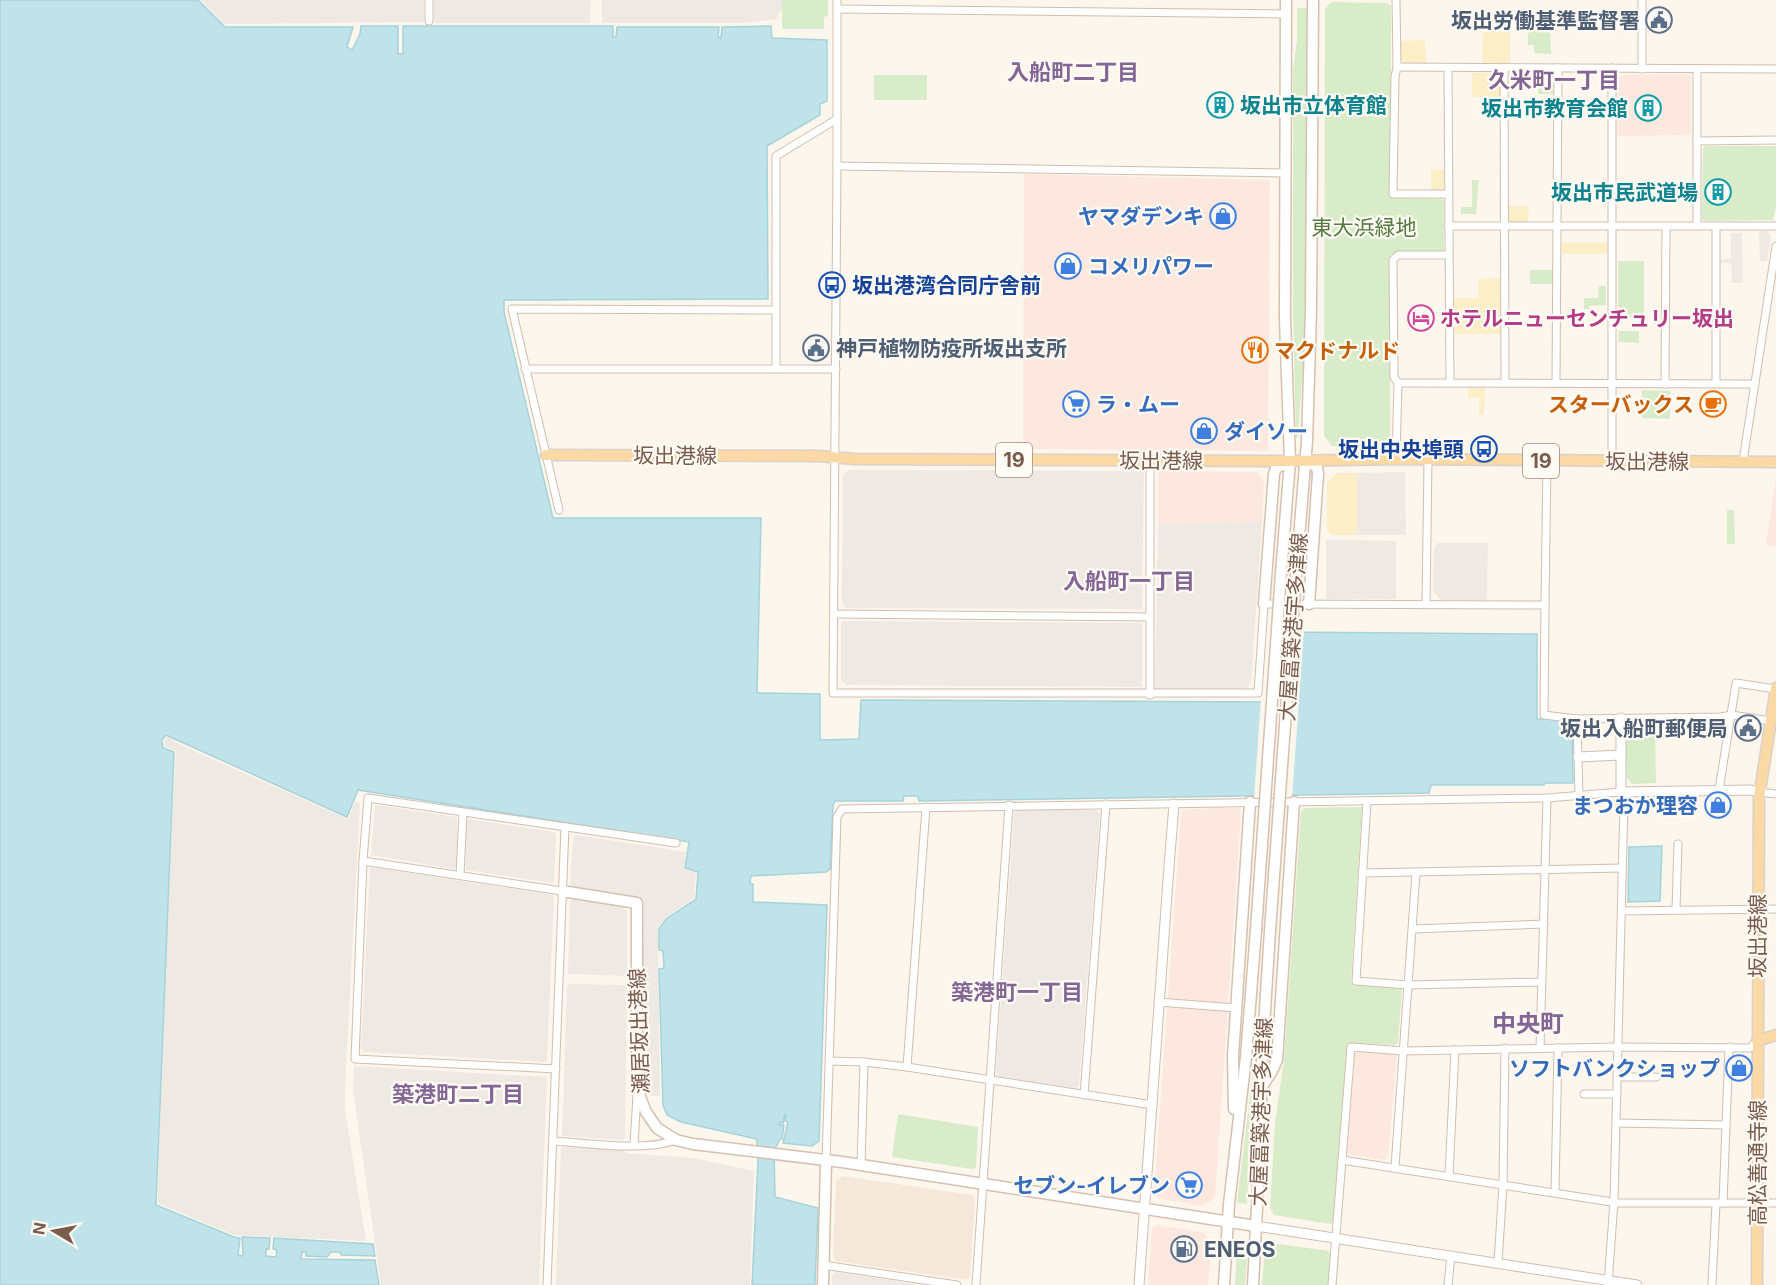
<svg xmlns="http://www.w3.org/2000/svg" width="1776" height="1285" font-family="Inter,'Noto Sans JP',sans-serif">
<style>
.residential{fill:#f5e8da}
.commercial{fill:#fde8e0}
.industrial{fill:#efe9e4}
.green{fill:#d8ecc9}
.sand{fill:#fcefc7}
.water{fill:#bfe3e8;stroke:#a5d3da;stroke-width:1.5}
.pier{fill:#fdf6ec}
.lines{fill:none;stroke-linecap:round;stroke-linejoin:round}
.minor-casing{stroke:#d1beb0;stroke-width:9}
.tertiary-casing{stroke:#d1beb0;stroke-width:11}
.secondary-casing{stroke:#d6c0b0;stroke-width:13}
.primary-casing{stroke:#dad1cd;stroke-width:13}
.minor{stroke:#fff;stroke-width:7}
.tertiary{stroke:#fff;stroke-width:9}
.secondary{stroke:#fff;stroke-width:10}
.primary{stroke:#fbd9a5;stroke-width:10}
.secondary-bridge-casing{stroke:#d6c0b0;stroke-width:13;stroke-linecap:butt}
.secondary-bridge{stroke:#fff;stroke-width:10}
.labels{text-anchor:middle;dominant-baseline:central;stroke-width:4.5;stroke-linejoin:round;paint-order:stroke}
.shield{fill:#fffaf3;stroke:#a28b7f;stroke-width:1.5}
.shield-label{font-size:20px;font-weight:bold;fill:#7a5c4d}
.service-label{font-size:21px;font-weight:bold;fill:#4e5e75;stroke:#fffaf3;text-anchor:end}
.culture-label{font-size:21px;font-weight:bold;fill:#0d838f;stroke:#fffaf3;text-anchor:end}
.shop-label{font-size:21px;font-weight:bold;fill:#366cbe;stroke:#fffaf3;text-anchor:end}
.park-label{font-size:21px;fill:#537a41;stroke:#fffaf3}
.transit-label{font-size:21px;font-weight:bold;fill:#164399;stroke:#fffaf3;text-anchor:start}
.hotel-label{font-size:21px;font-weight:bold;fill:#b23c85;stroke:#fffaf3;text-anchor:start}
.food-label{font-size:21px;font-weight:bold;fill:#c56008;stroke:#fffaf3;text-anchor:start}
.street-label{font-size:21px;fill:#7a5c4d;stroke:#fffaf3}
.neighbourhood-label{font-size:22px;font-weight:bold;fill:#846695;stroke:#fffaf3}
.quarter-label{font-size:24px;font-weight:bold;fill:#846695;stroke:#fffaf3}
</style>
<rect width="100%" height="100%" fill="#fdf6ec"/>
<polygon class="residential" points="843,1176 973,1195 975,1200 970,1277 966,1280 836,1261 833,1256 836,1181"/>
<g class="commercial">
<polygon points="1688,74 1691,77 1691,135 1617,136 1618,77 1624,75"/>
<polygon points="1024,174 1270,180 1268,451 1023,449"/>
<polygon points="1158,471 1257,472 1264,481 1262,522 1158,525"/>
<polygon points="1776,477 1776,546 1766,545"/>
<polygon points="1238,808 1241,812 1215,1197 1203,1206 1158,1198 1154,1193 1181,813 1185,809"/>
<polygon points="1357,1051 1395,1053 1397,1056 1388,1157 1385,1160 1347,1154 1345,1150 1354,1053"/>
<polygon points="1156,1225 1203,1232 1212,1243 1208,1285 1148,1285 1152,1228"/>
</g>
<g class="industrial">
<polygon points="201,0 424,0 424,22 224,24"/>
<polygon points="434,0 591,0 590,23 434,23"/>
<polygon points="602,0 782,0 782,9 776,19 744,23 602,23"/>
<polygon points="1759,231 1768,231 1771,237 1767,261 1760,261"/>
<polygon points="1731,233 1742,233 1743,283 1732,283 1731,263 1720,263 1720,260 1731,258"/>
<polygon points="849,470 1144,471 1142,609 846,608 842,603 843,474"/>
<polygon points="1405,472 1406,535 1357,535 1357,473"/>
<polygon points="1262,522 1251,684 1245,689 1155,690 1158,525"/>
<polygon points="1326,540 1396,541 1396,599 1326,599"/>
<polygon points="1438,543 1488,543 1487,600 1440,600 1433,590 1434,547"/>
<polygon points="841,621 1142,623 1142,687 846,685 841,680"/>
<polygon points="168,736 178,744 348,819 355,802 360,803 345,1086 345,1109 366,1241 234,1235 158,1203 163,999 176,751 165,747 164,741"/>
<polygon points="375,805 457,817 457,866 455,869 371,855"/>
<polygon points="1018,810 1095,810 1100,813 1079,1085 1076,1088 999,1077 996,1072 1014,813"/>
<polygon points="468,819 554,832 556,835 554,881 552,883 466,870 466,821"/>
<polygon points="576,835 686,852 684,869 696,873 694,898 665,918 658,928 660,1096 651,1096 647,1081 646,1067 641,1066 644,898 573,887 570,883 573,838"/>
<polygon points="370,867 553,895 554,897 547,1062 364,1052 361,1049"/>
<polygon points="574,898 624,907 627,912 627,976 568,974 570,901"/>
<polygon points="570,984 624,985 627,987 625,1137 624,1140 562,1136 567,986"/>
<polygon points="354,1066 547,1077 539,1285 381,1285 353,1090"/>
<polygon points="561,1147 624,1150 626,1153 693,1158 754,1171 750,1285 556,1285"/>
<polygon points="836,1272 914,1284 915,1285 832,1285 832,1275"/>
</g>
<g class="green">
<polygon points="782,0 828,0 828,16 824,17 824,29 782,29"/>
<polygon points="1331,2 1387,3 1391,6 1391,198 1442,199 1444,201 1444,250 1441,252 1391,254 1390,443 1387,446 1332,446 1324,436 1325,9"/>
<path d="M1297 8H1308L1307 309C1305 352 1300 395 1298 438H1296L1293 307V71L1297 39Z"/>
<polygon points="1528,25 1550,26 1551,54 1534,53 1534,45 1528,45"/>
<polygon points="1539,74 1553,74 1553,94 1538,94"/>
<rect x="874" y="75" width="53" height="25"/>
<polygon points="1705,146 1776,146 1776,208 1773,220 1705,221 1702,219 1703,149"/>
<polygon points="1472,180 1479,180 1476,214 1461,214 1461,207 1472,207"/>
<rect x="1618" y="261" width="26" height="57"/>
<rect x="1530" y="270" width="23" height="14"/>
<polygon points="1599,286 1606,286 1606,305 1589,306 1589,309 1584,309 1584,298 1598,298"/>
<polygon points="1619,331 1639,331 1639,343 1618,342"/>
<polygon points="1642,390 1670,391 1670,419 1642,418 1642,404 1644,404 1644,398 1642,397"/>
<polygon points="1727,510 1734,510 1735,544 1727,544"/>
<polygon points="1633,722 1655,722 1656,783 1632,784 1627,778 1625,730"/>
<polygon points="1362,807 1351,983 1399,987 1402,989 1398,1043 1395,1045 1347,1043 1333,1222 1330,1224 1274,1215 1270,1208 1275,1124 1284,1059 1301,812 1304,808"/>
<polygon points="1254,1063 1247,1204 1237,1203"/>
<polygon points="898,1114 978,1127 976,1167 972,1169 892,1157"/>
<polygon points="1272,1243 1329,1251 1330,1254 1328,1285 1262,1285 1265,1247"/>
<polygon points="1237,1244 1248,1246 1245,1285 1235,1285"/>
</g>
<g class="sand">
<polygon points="1483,32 1510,32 1510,63 1482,63"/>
<polygon points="1425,40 1426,64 1406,64 1401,59 1400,41"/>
<rect x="1472" y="73" width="28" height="24"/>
<polygon points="1431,169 1444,170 1444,190 1431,190"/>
<polygon points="1508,206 1529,206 1528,222 1508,222"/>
<rect x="1562" y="243" width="45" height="11"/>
<polygon points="1500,278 1501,334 1455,334 1454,298 1478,298 1478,279"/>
<polygon points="1468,388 1485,388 1484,415 1479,414 1479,398 1468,398"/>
<polygon points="1336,473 1357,473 1357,535 1332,535 1327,530 1327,483"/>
</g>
<g class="water">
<polygon points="0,0 198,0 225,27 353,27 347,47 352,50 360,34 361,26 398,26 398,54 403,54 403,26 613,26 613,37 616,37 617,27 719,27 718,37 721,38 722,27 771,26 772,38 827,40 827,101 820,104 820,115 767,146 768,299 504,300 504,312 553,518 761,518 757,693 820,694 820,740 859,739 861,700 1298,702 1300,683 1282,632 1537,634 1537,719 1560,719 1572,721 1573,783 1545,783 1544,785 1431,785 1429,793 919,801 918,796 904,796 903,801 835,801 833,806 830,869 826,872 751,876 750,883 753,884 753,902 827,905 819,1141 812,1146 783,1143 788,1122 785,1121 786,1114 785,1114 783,1123 780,1122 779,1125 784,1125 782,1139 780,1139 774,1151 775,1197 818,1208 815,1285 752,1285 758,1161 757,1139 681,1122 667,1115 663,1105 659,969 664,968 663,951 659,950 659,929 666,919 696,899 698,872 685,868 689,842 358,790 347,817 166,735 162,740 163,748 174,752 156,1205 234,1237 240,1238 238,1255 243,1256 242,1237 270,1238 269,1249 266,1249 266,1256 276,1257 277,1250 273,1249 274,1238 373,1244 375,1256 341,1255 340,1252 331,1252 327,1257 306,1256 306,1252 302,1252 301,1259 375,1260 379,1285 0,1285"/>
<polygon points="1662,846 1660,901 1628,902 1629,847"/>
</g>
<polygon class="pier" points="1282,629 1304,630 1292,798 1254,799 1261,699 1296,699 1297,685 1278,685"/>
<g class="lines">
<g class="minor-casing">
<g id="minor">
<polyline points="837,0 837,166 833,693 1258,693 1264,604 1545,605 1547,461"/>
<polyline points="1396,0 1397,67 1395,77 1393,194 1448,194"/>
<polyline points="1642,0 1642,69"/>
<polyline points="837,9 1285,14"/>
<polyline points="429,21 429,0"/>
<polyline points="1397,67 1776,69"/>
<polyline points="1448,68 1450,383"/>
<polyline points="1504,68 1505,382"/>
<polyline points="1697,69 1697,226"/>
<polyline points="1697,141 1776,140"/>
<polyline points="837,166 1285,173"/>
<polyline points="1448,226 1776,226"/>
<polyline points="1716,226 1716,383"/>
<polyline points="525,369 836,369"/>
<polyline points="776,369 776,156 837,119"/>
<polyline points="1398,383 1755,384"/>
<polyline points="1556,383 1558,68"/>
<polyline points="1665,384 1666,227"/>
<polyline points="1396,459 1398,383 1394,377 1393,260 1398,255 1449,255"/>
<polyline points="1150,460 1150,695"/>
<polyline points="1612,461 1612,68"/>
<polyline points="1743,461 1776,246"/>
<polyline points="559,510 512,309 775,310"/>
<polyline points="1426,604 1428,460"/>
<polyline points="1545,605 1544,715 1577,719 1721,717 1731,715 1771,721"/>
<polyline points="834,614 1150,617"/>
<polyline points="1577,719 1579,796"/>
<polyline points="1719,790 1736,683 1776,689"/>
<polyline points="1759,792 1776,794"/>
<polyline points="1367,801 1356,981 1408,985 1542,982"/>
<polyline points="363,861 562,891"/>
<polyline points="1362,873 1622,868"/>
<polyline points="460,875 463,812"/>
<polyline points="1676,909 1678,844"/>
<polyline points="1622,911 1776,909"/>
<polyline points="1413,929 1544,924"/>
<polyline points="1158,1002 1236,1008"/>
<polyline points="1540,1048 1547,798"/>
<polyline points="830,1061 864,1062 907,1067 1153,1105"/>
<polyline points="907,1067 926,807"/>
<polyline points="556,1069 355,1059 363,861 368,798 676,843"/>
<polyline points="1618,1077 1656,1077"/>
<polyline points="1584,1094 1617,1094"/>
<polyline points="1084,1095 1106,804"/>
<polyline points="1616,1123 1726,1125"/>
<path d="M553 1141C588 1143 644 1152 676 1140"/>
<polyline points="634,1145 637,1095"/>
<polyline points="1342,1160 1618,1203 1776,1203"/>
<polyline points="826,1161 837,817 842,809 1547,798 1621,792 1624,802 1614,1201 1608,1285"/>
<polyline points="861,1165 864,1062"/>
<polyline points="1395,1167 1416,873"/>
<polyline points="1449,1175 1455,1050"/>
<polyline points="1555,1192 1558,1048"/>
<polyline points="1723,1203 1729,1047"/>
<polyline points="1498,1263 1503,1184 1505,1048"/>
<polyline points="823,1265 957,1285"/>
<polyline points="547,1285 565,827"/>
<polyline points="976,1285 1009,805"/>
<polyline points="1332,1285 1351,1047 1404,1051 1619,1047 1750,1048 1757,1041"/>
<polyline points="1448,1285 1451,1256"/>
<polyline points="1712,1285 1716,1204"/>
</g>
</g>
<g class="tertiary-casing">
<g id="tertiary">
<polyline points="1621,718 1621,792 1751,790 1759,792"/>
<polyline points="1578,757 1621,755"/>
<polyline points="1256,1226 1637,1285"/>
<path d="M1139 1285C1150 1124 1161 964 1174 804"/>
</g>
</g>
<g class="secondary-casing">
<g id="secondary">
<polyline points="1305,461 1317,467 1318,474 1309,604"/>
<polyline points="1281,573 1290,461 1285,319 1286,0"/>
<polyline points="1296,574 1307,441 1311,310 1313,0"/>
<polyline points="1264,604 1274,474 1276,468 1290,461"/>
<polyline points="562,891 637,903 637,1089 646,1112 657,1128 676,1140 693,1144 842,1162 1256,1226"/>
<polyline points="1261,1088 1272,1071 1277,1060 1294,802"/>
<polyline points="1234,1109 1233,1056 1250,802"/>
<polyline points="823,1285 826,1161"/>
<polyline points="1224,1285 1229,1204 1246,1057 1256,930"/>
<polyline points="1253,1285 1260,1150 1262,1058 1270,931"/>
</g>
</g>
<g class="primary-casing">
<g id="primary">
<polyline points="546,455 818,456 855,459 1290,461 1396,459 1776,462"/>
<polyline points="1757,1041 1776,1035"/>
<polyline points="1757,1285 1759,797 1776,688"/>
</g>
</g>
<use href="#minor" class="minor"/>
<use href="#tertiary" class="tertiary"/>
<use href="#secondary" class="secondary"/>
<use href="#primary" class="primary"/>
<g class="secondary-bridge-casing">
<g id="secondary-bridge">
<polyline points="1256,930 1281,573"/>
<polyline points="1270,931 1296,574"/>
</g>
</g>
<use href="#secondary-bridge" class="secondary-bridge"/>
</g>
<defs>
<g id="civic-ring" transform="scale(1.35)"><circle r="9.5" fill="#fffaf3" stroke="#5c6f8a" stroke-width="1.5"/><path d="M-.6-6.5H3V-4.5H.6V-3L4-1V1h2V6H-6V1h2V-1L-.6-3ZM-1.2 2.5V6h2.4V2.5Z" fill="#5c6f8a"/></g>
<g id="building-ring" transform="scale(1.35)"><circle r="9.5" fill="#fffaf3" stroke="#0f9aa8" stroke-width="1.5"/><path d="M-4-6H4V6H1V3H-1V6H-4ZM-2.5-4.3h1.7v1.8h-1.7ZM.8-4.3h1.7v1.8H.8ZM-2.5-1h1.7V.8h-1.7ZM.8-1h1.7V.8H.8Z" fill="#0f9aa8"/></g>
<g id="shop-ring" transform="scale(1.35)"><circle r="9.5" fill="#fffaf3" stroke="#3f7fe0" stroke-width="1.5"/><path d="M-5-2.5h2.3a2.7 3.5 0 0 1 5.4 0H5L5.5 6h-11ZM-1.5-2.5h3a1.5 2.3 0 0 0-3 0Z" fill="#3f7fe0"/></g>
<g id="bus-ring" transform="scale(1.35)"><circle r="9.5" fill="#fffaf3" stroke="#1a4fb4" stroke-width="1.5"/><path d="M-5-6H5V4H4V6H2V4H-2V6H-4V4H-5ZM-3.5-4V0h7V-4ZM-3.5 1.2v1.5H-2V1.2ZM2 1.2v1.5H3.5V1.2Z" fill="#1a4fb4"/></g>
<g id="hotel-ring" transform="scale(1.35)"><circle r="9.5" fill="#fffaf3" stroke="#d1479c" stroke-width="1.5"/><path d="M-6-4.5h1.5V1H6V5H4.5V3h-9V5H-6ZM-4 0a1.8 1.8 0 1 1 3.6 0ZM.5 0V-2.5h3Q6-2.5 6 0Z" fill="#d1479c"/></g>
<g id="restaurant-ring" transform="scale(1.35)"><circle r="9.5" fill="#fffaf3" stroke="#e8710a" stroke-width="1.5"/><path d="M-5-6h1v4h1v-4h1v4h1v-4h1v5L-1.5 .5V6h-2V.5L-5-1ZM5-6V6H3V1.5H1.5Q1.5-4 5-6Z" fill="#e8710a"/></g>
<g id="supermarket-ring" transform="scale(1.35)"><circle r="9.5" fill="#fffaf3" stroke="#3f7fe0" stroke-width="1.5"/><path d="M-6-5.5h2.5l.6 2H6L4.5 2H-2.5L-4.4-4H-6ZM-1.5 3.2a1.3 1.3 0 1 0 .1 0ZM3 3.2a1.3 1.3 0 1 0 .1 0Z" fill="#3f7fe0"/></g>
<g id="cafe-ring" transform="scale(1.35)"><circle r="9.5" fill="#fffaf3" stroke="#e8710a" stroke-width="1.5"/><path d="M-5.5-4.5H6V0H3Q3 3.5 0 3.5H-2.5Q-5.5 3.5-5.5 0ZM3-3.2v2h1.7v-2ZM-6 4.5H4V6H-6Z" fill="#e8710a"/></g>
<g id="fuel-ring" transform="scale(1.35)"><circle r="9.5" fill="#fffaf3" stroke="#5c6f8a" stroke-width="1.5"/><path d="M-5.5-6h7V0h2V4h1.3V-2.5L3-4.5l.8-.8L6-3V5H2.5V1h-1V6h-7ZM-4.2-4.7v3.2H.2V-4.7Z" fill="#5c6f8a"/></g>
</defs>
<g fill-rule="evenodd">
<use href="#civic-ring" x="1659" y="20"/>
<use href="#building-ring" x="1220" y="105"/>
<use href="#building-ring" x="1648" y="108"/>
<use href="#building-ring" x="1718" y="192"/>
<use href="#shop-ring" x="1223" y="216"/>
<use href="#shop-ring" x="1068" y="266"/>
<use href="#bus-ring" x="832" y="285"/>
<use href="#hotel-ring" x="1421" y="318"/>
<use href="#civic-ring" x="816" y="348"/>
<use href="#restaurant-ring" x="1255" y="350"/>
<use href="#supermarket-ring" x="1076" y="404"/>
<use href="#cafe-ring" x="1713" y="404"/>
<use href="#shop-ring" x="1204" y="431"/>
<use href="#bus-ring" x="1484" y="449"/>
<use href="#civic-ring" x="1748" y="728"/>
<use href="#shop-ring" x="1718" y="805"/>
<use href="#shop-ring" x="1739" y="1068"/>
<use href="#supermarket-ring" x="1189" y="1185"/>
<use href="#fuel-ring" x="1184" y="1249"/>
</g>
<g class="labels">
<g class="shield">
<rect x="996" y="443" width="36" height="34" rx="4.5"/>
<rect x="1523" y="444" width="36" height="34" rx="4.5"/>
</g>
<g class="shield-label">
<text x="1014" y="460">19</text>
<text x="1541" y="461">19</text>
</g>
<g class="service-label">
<text x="1640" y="20">坂出労働基準監督署</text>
<text x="836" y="348" text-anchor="start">神戸植物防疫所坂出支所</text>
<text x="1728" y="728">坂出入船町郵便局</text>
<text x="1204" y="1249" text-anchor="start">ENEOS</text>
</g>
<g class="culture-label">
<text x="1240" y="105" text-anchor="start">坂出市立体育館</text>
<text x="1628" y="108">坂出市教育会館</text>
<text x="1698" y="192">坂出市民武道場</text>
</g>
<g class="shop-label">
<text x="1204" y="216">ヤマダデンキ</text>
<text x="1088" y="266" text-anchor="start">コメリパワー</text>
<text x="1096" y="404" text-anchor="start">ラ・ムー</text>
<text x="1224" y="431" text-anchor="start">ダイソー</text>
<text x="1698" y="805">まつおか理容</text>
<text x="1720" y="1068">ソフトバンクショップ</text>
<text x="1170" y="1185">セブン-イレブン</text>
</g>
<g class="park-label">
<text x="1364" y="227">東大浜緑地</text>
</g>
<g class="transit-label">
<text x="852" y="285">坂出港湾合同庁舎前</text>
<text x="1464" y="449" text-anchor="end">坂出中央埠頭</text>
</g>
<g class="hotel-label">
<text x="1440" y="318">ホテルニューセンチュリー坂出</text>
</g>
<g class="food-label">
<text x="1274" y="350">マクドナルド</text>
<text x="1694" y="404" text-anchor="end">スターバックス</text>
</g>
<g class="street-label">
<text x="675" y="455">坂出港線</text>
<text x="1161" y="460">坂出港線</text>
<text x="1647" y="461">坂出港線</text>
<text transform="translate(1293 627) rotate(-86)">大屋冨築港宇多津線</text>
<text transform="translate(1757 936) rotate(-90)">坂出港線</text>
<text transform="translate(639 1031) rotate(-92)">瀬居坂出港線</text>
<text transform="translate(1261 1112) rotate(-88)">大屋冨築港宇多津線</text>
<text transform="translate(1757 1163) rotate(-90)">高松善通寺線</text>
</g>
<g class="neighbourhood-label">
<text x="1073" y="72">入船町二丁目</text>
<text x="1554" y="80">久米町一丁目</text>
<text x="1129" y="581">入船町一丁目</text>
<text x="1017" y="992">築港町一丁目</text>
<text x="458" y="1094">築港町二丁目</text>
</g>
<g class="quarter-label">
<text x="1528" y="1023">中央町</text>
</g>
</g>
<g transform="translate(54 1231) rotate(280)" stroke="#fffaf3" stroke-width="4.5" paint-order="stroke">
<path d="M0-4.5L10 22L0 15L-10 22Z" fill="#7a5c4d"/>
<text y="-9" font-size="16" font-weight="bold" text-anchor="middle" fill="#7a5c4d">N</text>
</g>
</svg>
